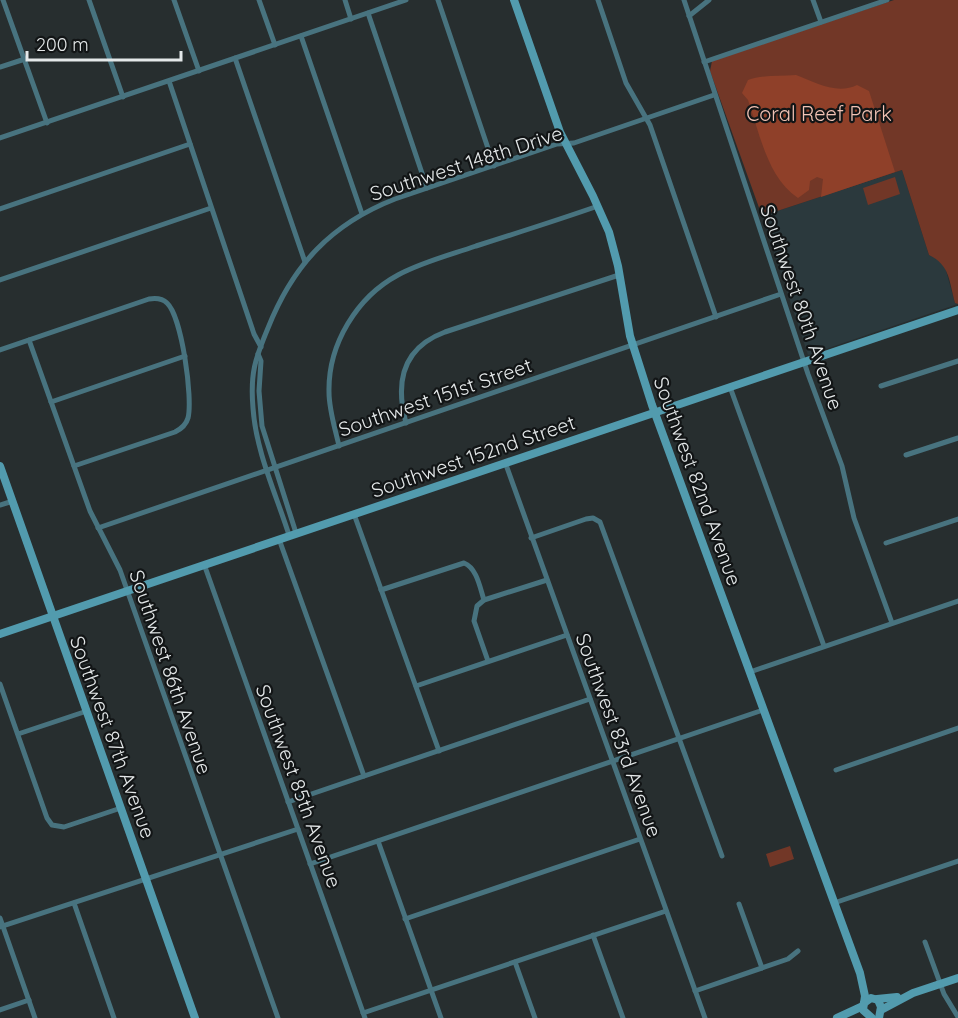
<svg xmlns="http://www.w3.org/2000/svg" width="958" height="1018" font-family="Quicksand,sans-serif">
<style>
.built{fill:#2b393d}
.green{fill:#723727}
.forest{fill:#8f4029}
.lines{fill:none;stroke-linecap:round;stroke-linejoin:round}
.street{stroke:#48737f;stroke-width:5}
.secondary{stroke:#529bae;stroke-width:8}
.labels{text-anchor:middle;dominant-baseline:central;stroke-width:4.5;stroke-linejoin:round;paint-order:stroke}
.park-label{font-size:20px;fill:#f2c3b5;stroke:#121516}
.street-label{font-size:20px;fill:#e4e8e9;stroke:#121516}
</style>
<rect width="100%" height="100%" fill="#272e2f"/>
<polygon class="built" points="902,170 929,255 941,260 945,267 955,303 958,304 808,355 762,216"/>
<g class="green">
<path d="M894 0H958V304L955 303C949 281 950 265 929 255L902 170 762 216 710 71 712 61Z"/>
<polygon points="895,177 900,194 868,205 863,188"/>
<polygon points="790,846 794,859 770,867 766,854"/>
</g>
<path class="forest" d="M796 75C814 82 837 95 857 85L869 91 895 172 821 197 823 179 817 177 810 181 809 190 798 198C767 177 760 134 748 100L742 93 748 80C762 75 780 76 796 75Z"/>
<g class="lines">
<g class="street">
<polyline points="3,0 47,123"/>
<polyline points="89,0 123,97"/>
<polyline points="174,0 199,71"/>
<polyline points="259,0 275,45"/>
<polyline points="345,0 351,19"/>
<polyline points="438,0 494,166"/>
<polyline points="598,0 626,83 650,125 716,317"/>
<polyline points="684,0 808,374 842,466 854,518 892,623"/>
<polyline points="813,0 821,22"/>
<polyline points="368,13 427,188"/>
<polyline points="689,16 709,0"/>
<polyline points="301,36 362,214"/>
<polyline points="235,58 305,262"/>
<polyline points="704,62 887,0"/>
<polyline points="0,67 25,59"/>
<polyline points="169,81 254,334 261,347"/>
<polyline points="0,138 406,0"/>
<polyline points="0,209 190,144"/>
<polyline points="0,280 211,208"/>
<polyline points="29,340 90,511 120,570 278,1018"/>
<path d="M0 350 149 299C155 298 162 298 167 303 182 317 193 399 188 418 186 425 181 429 175 432L74 466"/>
<polyline points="258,354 261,361 259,391 262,426 296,533"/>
<polyline points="881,386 958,361"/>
<polyline points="730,387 824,646"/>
<polyline points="51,402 185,356"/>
<path d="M406 423C395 382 402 348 445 332L619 275"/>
<path d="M339 446C335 428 329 410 329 392 328 344 357 297 398 275 422 262 450 255 476 246 517 233 558 220 598 206"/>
<polyline points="906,455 958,438"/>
<polyline points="505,462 705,1018"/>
<polyline points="0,505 13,501"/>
<polyline points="354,514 439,751"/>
<polyline points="98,528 781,294"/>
<path d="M289 535C276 494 256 452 253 408 250 374 255 359 268 328 293 265 331 224 395 199L557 144 574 143 714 95"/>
<polyline points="531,538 586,519 593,518 600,522 722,856"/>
<polyline points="279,539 364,776"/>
<polyline points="886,543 958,519"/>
<polyline points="204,564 365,1018"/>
<path d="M381 590 464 563C477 568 480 588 484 600"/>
<polyline points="488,661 474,621 477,606 484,600 547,580"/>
<polyline points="750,672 958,601"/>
<polyline points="0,684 47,818 52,825 64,827 121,808"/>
<polyline points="416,686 567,635"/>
<polyline points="18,734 87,711"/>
<polyline points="836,770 958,728"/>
<polyline points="288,802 590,699"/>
<polyline points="378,841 441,1018"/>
<polyline points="310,864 763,710"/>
<polyline points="74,903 114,1018"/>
<polyline points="834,903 958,861"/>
<polyline points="739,904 762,968"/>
<polyline points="0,918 35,1018"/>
<polyline points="405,919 640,839"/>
<polyline points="0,927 298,829"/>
<polyline points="593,935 623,1018"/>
<polyline points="925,942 944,994 958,1017"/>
<polyline points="515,962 535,1018"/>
<polyline points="695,991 788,959 798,951"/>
<polyline points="0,1010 29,1000"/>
<polyline points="363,1013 666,911"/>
</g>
<g class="secondary">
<polyline points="514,0 560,132 593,196 609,232 618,266 630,336 652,405 860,973 865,996 863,1010 872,1018"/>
<polyline points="0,466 195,1018"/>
<polyline points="0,634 958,310"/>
<polyline points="877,999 897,997"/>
<polyline points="864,1003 871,998 878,1000 881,1007 879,1018"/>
<polyline points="881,1010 913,993 958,978"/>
<polyline points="837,1018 863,1006"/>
</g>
</g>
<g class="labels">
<g class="park-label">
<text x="819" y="113">Coral Reef Park</text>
</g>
<g class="street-label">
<text transform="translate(466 163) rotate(-18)">Southwest 148th Drive</text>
<text transform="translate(802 307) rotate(71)">Southwest 80th Avenue</text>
<text transform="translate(435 397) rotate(-19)">Southwest 151st Street</text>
<text transform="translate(473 456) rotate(-19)">Southwest 152nd Street</text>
<text transform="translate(698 481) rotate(70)">Southwest 82nd Avenue</text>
<text transform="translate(171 672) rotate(71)">Southwest 86th Avenue</text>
<text transform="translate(619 735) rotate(70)">Southwest 83rd Avenue</text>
<text transform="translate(113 737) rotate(70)">Southwest 87th Avenue</text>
<text transform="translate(299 786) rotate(70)">Southwest 85th Avenue</text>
</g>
</g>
<path d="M27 51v9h154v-9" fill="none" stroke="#e4e8e9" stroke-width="3"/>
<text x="36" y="51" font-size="18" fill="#e4e8e9" stroke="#121516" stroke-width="4.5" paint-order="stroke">200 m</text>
</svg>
